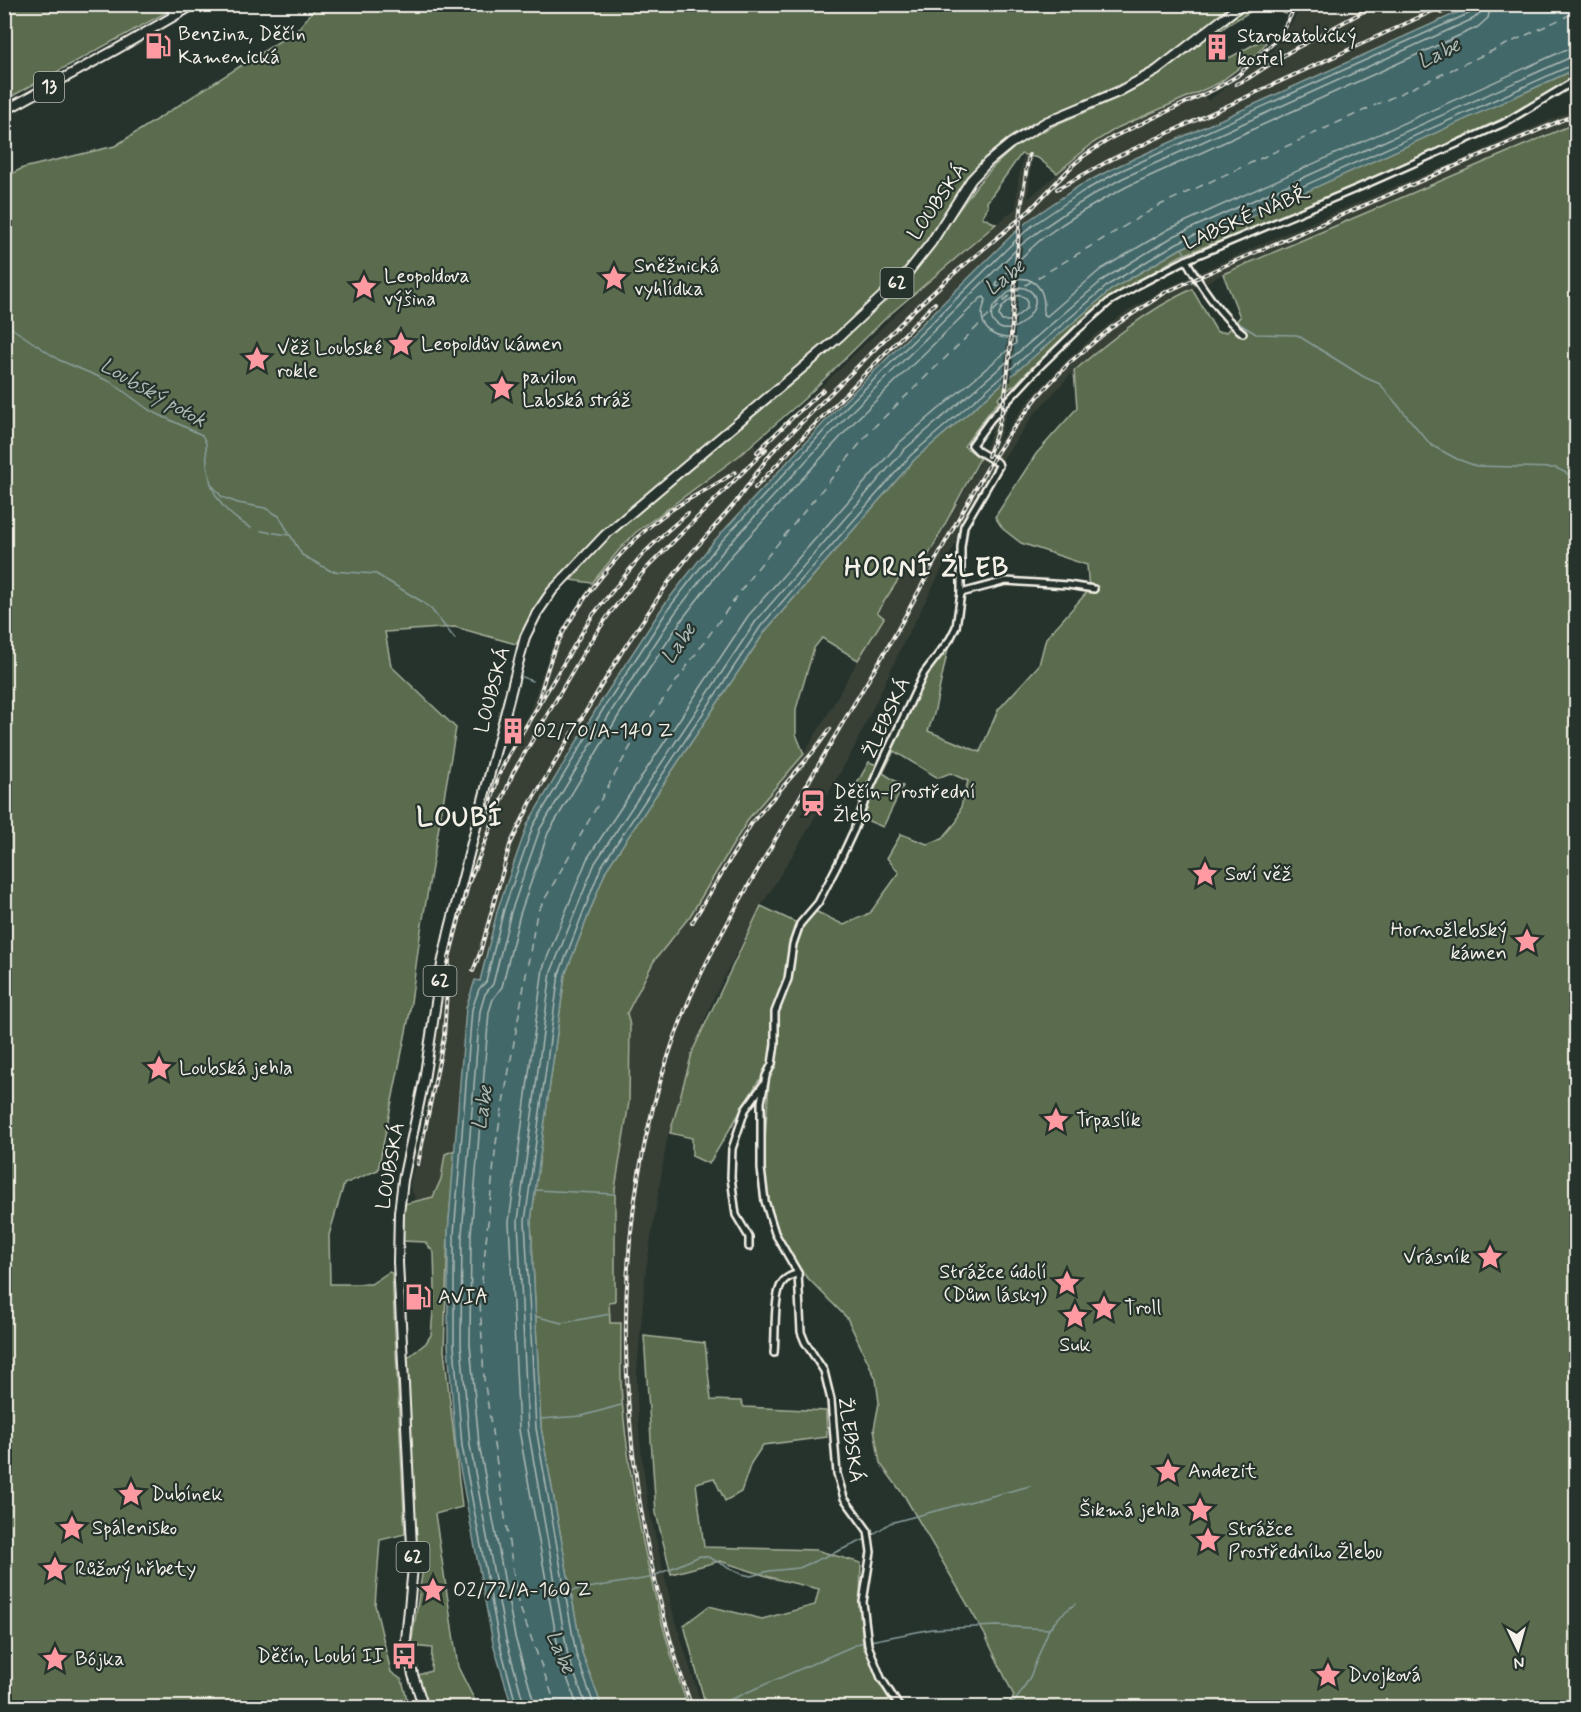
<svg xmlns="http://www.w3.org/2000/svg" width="1581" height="1712" font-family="Mynerve,sans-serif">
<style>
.built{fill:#384036}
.green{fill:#5a6c4e;stroke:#a7ae9b;stroke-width:1.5}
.water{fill:#436769;stroke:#8a9e9c;stroke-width:1.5}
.pier{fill:#26332d}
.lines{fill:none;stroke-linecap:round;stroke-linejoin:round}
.shore{stroke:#adbab5;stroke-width:1.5}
.stream{stroke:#8a9e9c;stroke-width:1.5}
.ferry{stroke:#adbab5;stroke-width:1.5;stroke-dasharray:8 6;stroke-linecap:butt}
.street-casing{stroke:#f4f1e8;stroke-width:10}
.primary-casing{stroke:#f4f1e8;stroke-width:12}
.street{stroke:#26332d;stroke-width:5}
.primary{stroke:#26332d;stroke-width:8}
.rail-casing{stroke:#f4f1e8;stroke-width:4}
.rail{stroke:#26332d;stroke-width:1.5;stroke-dasharray:4.5;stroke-linecap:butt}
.labels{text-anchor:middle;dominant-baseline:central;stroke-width:4.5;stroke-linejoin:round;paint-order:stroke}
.shield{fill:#26332d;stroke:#b6b8b0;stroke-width:1.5}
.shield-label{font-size:18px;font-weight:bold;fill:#f4f1e8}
.poi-label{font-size:20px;fill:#f4f1e8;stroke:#26332d;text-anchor:start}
.street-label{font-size:20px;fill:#f4f1e8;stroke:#26332d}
.water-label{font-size:21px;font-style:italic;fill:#adbab5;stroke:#26332d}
.district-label{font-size:26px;font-weight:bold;letter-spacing:1.5px;fill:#f4f1e8;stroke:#26332d}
</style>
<rect width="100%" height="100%" fill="#26332d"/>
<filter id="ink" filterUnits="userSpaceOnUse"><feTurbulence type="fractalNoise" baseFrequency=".0167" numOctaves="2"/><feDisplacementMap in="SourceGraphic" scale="12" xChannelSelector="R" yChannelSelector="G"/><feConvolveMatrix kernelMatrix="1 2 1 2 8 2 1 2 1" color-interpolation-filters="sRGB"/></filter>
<g filter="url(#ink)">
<g class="built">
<polygon points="1301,5 1474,5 1118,166 1079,186 1029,220 1014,233 842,403 714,541 689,571 642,637 600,703 528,823 498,908 480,982 476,981 466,1008 451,1201 417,1202 410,1187 412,1173 416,1167 414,1160 420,1145 434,1067 448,953 468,873 496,776 530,711 552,647 592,583 619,550 635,533 753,444 757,448 847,362 929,281 1016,208 1018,182 1024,154 1032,156 1028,199 1093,143 1117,128 1202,90 1208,101 1273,50 1294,20"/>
<polygon points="1576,109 1576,123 1223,274 1170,300 1134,322 1102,346 1074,371 1035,413 1002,460 953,548 905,640 853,750 803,838 761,906 713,999 693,1050 667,1139 646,1269 637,1370 637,1402 640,1442 648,1505 673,1613 702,1707 688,1707 660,1616 636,1503 622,1399 621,1324 610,1323 609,1301 615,1300 615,1189 629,1102 630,1026 627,1013 646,973 662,950 678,933 690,916 749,818 804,754 822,724 858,660 884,618 877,612 906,568 924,566 978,466 988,443 996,417 1010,403 997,444 1025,405 1065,362 1094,336 1126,312 1164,289 1270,240 1401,184 1450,165 1500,142"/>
</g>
<g class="green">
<polygon points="5,4 163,4 167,12 5,100"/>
<polygon points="318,5 1223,5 1226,11 1161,62 1126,82 1035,122 1010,137 991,153 967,176 928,240 904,271 836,335 606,529 542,597 516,644 455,627 385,632 391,666 456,728 420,936 409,1017 378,1170 344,1184 329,1235 330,1284 371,1284 389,1272 392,1273 405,1534 380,1540 375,1605 391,1672 402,1680 409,1707 5,1708 5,177 23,168 115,146 297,30"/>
<path d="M1250 5H1290L1286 14 1263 5C1249 13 1213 29 1210 45 1209 51 1211 54 1214 59L1231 57 1262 40 1266 43 1256 55 1219 83 1117 128 1093 143 1057 173 1038 158 1021 154 987 202 988 207 982 217 996 224 888 316 804 399 740 455 635 533 619 550 592 583 571 580 609 537 838 344 909 278 977 185 993 167 1018 144 1057 124 1118 98 1154 78Z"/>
<path d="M1576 69V77L1521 110 1414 160 1244 232 1180 256 1110 299 1030 369 1014 386H1013L998 398 1000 401 990 411 964 446 980 458 926 560 906 568 877 612 884 618 858 660 822 638 814 648 796 709V734L804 754 749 818 690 916 654 961 627 1013 630 1026 629 1102 615 1189V1301L609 1302 610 1323H621C621 1349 620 1375 622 1401 632 1505 654 1609 688 1707L602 1708 582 1653 541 1428 531 1221 565 975 606 870 766 630 915 459 1112 289 1180 249Z"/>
<path d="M1576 123V1707H1007L1014 1696 984 1633 905 1497 880 1463 874 1429 879 1403 876 1379 847 1318 792 1262 770 1220 763 1170 769 1082 759 1080 709 1164 692 1156V1138L670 1133 693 1050 761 906 801 925 815 911 844 925 870 913 899 873 887 858 901 834 927 844 942 839 957 821 968 781 950 773 938 778 894 751 883 773 903 786 883 827 859 817 868 793 855 787 869 762 880 766 924 673 950 639 934 714 928 731 980 752 998 710 1039 665 1046 638 1089 590 1087 565 1021 543 1003 529 995 517 1036 454 1077 408 1074 371C1111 339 1148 310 1192 289L1217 332H1226L1240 317 1223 274Z"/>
<polygon points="455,1150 448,1233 444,1350 462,1507 435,1514 458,1667 478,1707 426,1707 415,1676 431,1671 432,1648 411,1646 422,1575 416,1536 406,1359 426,1343 431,1335 435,1288 434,1253 425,1242 401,1241 404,1204 433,1197 441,1179 445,1154"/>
<polygon points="644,1336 705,1343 711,1400 741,1401 744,1407 826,1411 827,1437 763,1445 751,1463 741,1492 725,1501 714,1478 696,1483 704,1547 816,1550 861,1563 860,1604 863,1647 895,1707 706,1707 684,1625 709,1606 762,1619 815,1605 819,1589 776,1579 720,1561 671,1574 656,1513"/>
</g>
<polygon class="water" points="1474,5 1576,5 1576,69 1180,249 1112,289 915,459 766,630 606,870 565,975 531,1221 541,1428 582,1653 602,1707 512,1707 493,1643 456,1447 448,1345 448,1233 466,1008 475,980 480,981 498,908 528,823 600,703 664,605 714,541 842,403 1014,233 1029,220 1079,186 1118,166"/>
<polygon class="pier" points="1024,221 1011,381 1003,387 1018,226"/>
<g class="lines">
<g class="shore">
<path d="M1491 4 1488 18 1478 27 1128 186C1099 201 1070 218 1044 237 1027 251 1012 267 997 282L996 286 1000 287C1024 268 1049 283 1043 314L1047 316 1100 270 1169 229 1565 50 1576 48"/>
<path d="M1020 287C1058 293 1015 344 996 325 990 320 991 314 993 307L1010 291Z"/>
<path d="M1020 295 1027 299V308L1011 321H1002L999 316C999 307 1011 297 1020 295Z"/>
<polyline points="517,1708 499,1641 462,1446 454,1345 454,1234 472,1009 479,989 486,982 504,909 533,826 605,706 669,608 718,545 846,407 1018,238 1033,225 1082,192 1120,171 1470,13 1473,10 1474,4"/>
<path d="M525 1708 506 1639 470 1445 461 1344 462 1234 480 1011 485 994 493 984 511 912 540 829 612 710 675 613 724 550 851 412 1022 244C1054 219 1087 197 1123 178L1473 19 1480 13 1482 4"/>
<path d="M534 1708 533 1699 515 1637 479 1444 470 1344 471 1234 489 1012 493 999 502 987 520 914 548 833 619 715 683 618 731 556 858 418 981 298 984 297 986 300C975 324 990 340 1015 338L1016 343 899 443 748 616 587 859 543 968 509 1222 519 1430 560 1658 578 1708"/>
<polyline points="587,1708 568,1656 528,1429 518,1221 551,972 595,863 756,621 905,449 1104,279 1174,236 1569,58 1576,57"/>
<polyline points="595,1708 576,1654 536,1428 525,1221 559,974 601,867 761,626 911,455 1108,285 1177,243 1572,65 1576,64"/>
</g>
<g class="stream">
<polyline points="1182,248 1187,257"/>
<polyline points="1202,281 1232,319 1256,334 1297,335 1364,377 1380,384 1431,445 1457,459 1476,466 1556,468 1576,478"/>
<polyline points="4,323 59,360 111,382 149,410 202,435 206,443 207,465 211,484 222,497 238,503 265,508 279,516 302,555 331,571 376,574 421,601 431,609 455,639"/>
<path d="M212 487C220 507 233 518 251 528"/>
<polyline points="261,531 289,535"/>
<polyline points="520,676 532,681"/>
<polyline points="535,1190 615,1194"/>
<polyline points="534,1316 562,1323 610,1314"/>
<polyline points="540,1419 582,1416 621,1405"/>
<polyline points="872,1535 890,1523 1030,1486"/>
<polyline points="569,1591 649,1578 700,1556 708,1557 742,1574 751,1576 769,1571 799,1568 866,1539"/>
<polyline points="711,1708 860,1643 932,1629 997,1626 1049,1629"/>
<polyline points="1009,1708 1020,1694 1030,1677 1049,1629 1061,1615 1075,1604"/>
</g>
<polyline class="ferry" points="557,1708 518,1602 484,1379 480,1301 496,1143 537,913 633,742 752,575 872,429 1012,293 1160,205 1576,12"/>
<g class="street-casing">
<g id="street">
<polyline points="168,4 175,16"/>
<path d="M1186 260C1199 283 1222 318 1243 333"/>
<polyline points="961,593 1006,581 1068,585 1094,589"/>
<polyline points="749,1247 749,1237 736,1215 731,1177 732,1149 745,1110 763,1085"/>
<path d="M774 1353C776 1336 773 1297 782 1283 786 1277 791 1276 798 1273"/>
<polyline points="900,1708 881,1678 868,1645 863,1602 871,1552 868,1531 844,1498 837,1474 831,1400 824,1371 805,1342 801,1332 798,1273 775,1233 765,1201 761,1169 761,1102 766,1076 772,1064 775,1044 775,1012 788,979 793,944 800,924 818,903 841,858 854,830 868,793 924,673 950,639 956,627 961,593 961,547 964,526 999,466 998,463 978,451 972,445 991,419 1038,368 1076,331 1109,302 1138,285 1186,260 1360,187 1504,123 1576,80"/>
</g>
</g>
<g class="primary-casing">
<g id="primary">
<polyline points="4,111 117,49 195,4"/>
<polyline points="424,1708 413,1675 406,1640 413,1567 398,1262 399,1213 403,1180 424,1080 442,964 449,932 525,637 537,613 552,591 605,535 839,337 908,272 931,243 971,180 988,162 1010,144 1046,122 1118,92 1156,71 1242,4"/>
</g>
</g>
<use href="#street" class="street"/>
<use href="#primary" class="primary"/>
<g class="rail-casing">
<g id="rail">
<polyline points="1441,13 1461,4"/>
<polyline points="1236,84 1247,79 1289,52 1377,4"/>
<polyline points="1057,189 1114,158 1448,4"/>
<polyline points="757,452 794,416 823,390"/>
<path d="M988 456C1005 416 1008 376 1011 334 1016 275 1018 214 1029 155"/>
<polyline points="755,488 802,438 935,303"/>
<path d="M538 701C543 685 547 669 553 653 574 605 622 546 664 515 687 498 713 488 735 472"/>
<polyline points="488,814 498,777 508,756 592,616 641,556 667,531 688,513"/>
<polyline points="469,882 513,773 587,647 610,613 646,569 766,449"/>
<polyline points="692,923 753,821 813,752 830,729"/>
<polyline points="473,971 480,953 510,845 531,802 623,650 668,583 688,557 736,502 771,453 912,312 950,277 1029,211 1073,165 1085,155 1113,137 1215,89 1237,76 1272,44 1285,26 1297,4"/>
<polyline points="418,1164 444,1037 449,958 471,874"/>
<path d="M692 1708C615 1487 596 1231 685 1010 702 968 724 929 746 890 774 841 803 792 831 743 851 708 873 673 893 638 927 577 959 514 996 454L1009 434 1040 394 1069 363 1111 328 1166 292 1226 265 1576 114"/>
</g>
</g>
<use href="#rail" class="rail"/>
</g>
</g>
<defs>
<g id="fuel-bare" transform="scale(2.07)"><path d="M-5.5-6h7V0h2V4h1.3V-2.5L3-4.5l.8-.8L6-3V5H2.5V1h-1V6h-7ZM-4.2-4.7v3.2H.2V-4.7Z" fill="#ff9aa2" stroke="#26332d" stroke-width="2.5" paint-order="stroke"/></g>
<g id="building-bare" transform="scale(2.07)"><path d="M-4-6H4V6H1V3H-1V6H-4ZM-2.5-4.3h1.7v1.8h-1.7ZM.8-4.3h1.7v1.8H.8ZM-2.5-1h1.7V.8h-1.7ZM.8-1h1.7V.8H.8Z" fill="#ff9aa2" stroke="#26332d" stroke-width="2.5" paint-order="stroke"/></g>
<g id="sight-bare" transform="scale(2.07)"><path d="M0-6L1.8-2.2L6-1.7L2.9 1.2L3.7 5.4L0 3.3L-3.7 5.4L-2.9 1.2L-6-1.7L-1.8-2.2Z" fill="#ff9aa2" stroke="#26332d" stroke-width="2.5" paint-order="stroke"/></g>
<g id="station-bare" transform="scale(2.07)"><path d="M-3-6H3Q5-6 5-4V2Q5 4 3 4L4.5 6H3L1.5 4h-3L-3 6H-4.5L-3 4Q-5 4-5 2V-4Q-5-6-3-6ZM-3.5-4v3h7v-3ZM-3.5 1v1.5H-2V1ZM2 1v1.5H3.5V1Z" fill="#ff9aa2" stroke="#26332d" stroke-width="2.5" paint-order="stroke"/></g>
<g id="bus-bare" transform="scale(2.07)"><path d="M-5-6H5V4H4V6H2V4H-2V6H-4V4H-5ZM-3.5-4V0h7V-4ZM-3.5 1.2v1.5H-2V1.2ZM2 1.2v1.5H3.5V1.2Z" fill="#ff9aa2" stroke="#26332d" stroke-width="2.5" paint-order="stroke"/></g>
</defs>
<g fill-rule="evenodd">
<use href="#fuel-bare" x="158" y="46"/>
<use href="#building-bare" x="1217" y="47"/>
<use href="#sight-bare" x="614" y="278"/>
<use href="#sight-bare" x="364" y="287"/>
<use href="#sight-bare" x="401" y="344"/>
<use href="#sight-bare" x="257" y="359"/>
<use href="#sight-bare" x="502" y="388"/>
<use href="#building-bare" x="513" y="731"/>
<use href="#station-bare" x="813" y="803"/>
<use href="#sight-bare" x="1205" y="874"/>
<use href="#sight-bare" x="1527" y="941"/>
<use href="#sight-bare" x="159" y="1068"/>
<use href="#sight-bare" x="1056" y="1120"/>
<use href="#sight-bare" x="1490" y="1257"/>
<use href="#sight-bare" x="1067" y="1283"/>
<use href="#fuel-bare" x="418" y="1297"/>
<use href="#sight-bare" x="1104" y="1308"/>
<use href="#sight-bare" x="1075" y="1316"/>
<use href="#sight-bare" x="1168" y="1471"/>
<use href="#sight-bare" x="131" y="1494"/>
<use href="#sight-bare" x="1200" y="1510"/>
<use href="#sight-bare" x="72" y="1528"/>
<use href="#sight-bare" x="1208" y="1540"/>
<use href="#sight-bare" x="55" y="1569"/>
<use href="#sight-bare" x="433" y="1590"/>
<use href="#bus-bare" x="404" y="1656"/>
<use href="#sight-bare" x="55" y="1659"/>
<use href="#sight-bare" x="1328" y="1675"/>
</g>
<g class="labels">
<g class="shield">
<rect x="34" y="72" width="30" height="30" rx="4.5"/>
<rect x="880.5" y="268" width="33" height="30" rx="4.5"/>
<rect x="423.5" y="966" width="33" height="30" rx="4.5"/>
<rect x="396.5" y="1542" width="33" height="30" rx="4.5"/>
</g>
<g class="shield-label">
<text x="49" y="87">13</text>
<text x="897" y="283">62</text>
<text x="440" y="981">62</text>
<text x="413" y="1557">62</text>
</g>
<g class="poi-label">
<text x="178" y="34">Benzina, Děčín<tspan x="178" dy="23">Kamenická</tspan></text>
<text x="1237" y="36">Starokatolický<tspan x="1237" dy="23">kostel</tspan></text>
<text x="634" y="266">Sněžnická<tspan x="634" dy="23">vyhlídka</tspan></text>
<text x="384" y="276">Leopoldova<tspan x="384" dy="23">výšina</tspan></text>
<text x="421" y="344">Leopoldův kámen</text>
<text x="277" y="348">Věž Loubské<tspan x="277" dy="23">rokle</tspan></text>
<text x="522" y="377">pavilon<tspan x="522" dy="23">Labská stráž</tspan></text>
<text x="533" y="731">O2/70/A-140 Z</text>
<text x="833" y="792">Děčín-Prostřední<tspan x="833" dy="23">Žleb</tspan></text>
<text x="1225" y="874">Soví věž</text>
<text x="1507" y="930" text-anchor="end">Hornožlebský<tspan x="1507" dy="23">kámen</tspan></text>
<text x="179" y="1068">Loubská jehla</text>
<text x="1076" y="1120">Trpaslík</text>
<text x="1470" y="1257" text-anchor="end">Vrásník</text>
<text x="1047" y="1272" text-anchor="end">Strážce údolí<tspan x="1047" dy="23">(Dům lásky)</tspan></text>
<text x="438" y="1297">AVIA</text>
<text x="1124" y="1308">Troll</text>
<text x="1075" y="1345" text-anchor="middle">Suk</text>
<text x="1188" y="1471">Andezit</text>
<text x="151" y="1494">Dubínek</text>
<text x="1180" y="1510" text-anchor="end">Šikmá jehla</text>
<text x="92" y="1528">Spálenisko</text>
<text x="1228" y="1529">Strážce<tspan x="1228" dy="23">Prostředního Žlebu</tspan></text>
<text x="75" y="1569">Růžový hřbety</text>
<text x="453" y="1590">O2/72/A-160 Z</text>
<text x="384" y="1656" text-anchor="end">Děčín, Loubí II</text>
<text x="75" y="1659">Bójka</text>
<text x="1348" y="1675">Dvojková</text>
</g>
<g class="street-label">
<text transform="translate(938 202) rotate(-55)">LOUBSKÁ</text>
<text transform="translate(1247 218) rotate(-23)">LABSKÉ NÁBŘ.</text>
<text transform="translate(493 690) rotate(-75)">LOUBSKÁ</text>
<text transform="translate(887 718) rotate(-65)">ŽLEBSKÁ</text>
<text transform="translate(391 1166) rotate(-80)">LOUBSKÁ</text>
<text transform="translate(850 1440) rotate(82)">ŽLEBSKÁ</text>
</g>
<g class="water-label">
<text transform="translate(1439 54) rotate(-25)">Labe</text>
<text transform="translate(1005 278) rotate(-37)">Labe</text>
<text transform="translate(153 393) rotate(30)">Loubský potok</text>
<text transform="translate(679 644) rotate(-54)">Labe</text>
<text transform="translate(483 1108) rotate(-80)">Labe</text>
<text transform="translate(560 1652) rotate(68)">Labe</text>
</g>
<g class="district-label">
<text x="927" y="569">HORNÍ ŽLEB</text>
<text x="460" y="819">LOUBÍ</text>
</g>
</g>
<rect width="1581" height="1712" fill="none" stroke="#26332d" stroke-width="24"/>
<rect x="12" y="12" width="1557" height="1688" fill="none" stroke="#f4f1e8" stroke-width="2" filter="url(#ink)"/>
<g transform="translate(1518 1649) rotate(175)" stroke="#26332d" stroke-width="4.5" paint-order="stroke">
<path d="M0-4.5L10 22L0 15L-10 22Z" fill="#f4f1e8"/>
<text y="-9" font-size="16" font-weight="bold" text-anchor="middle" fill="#f4f1e8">N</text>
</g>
</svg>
